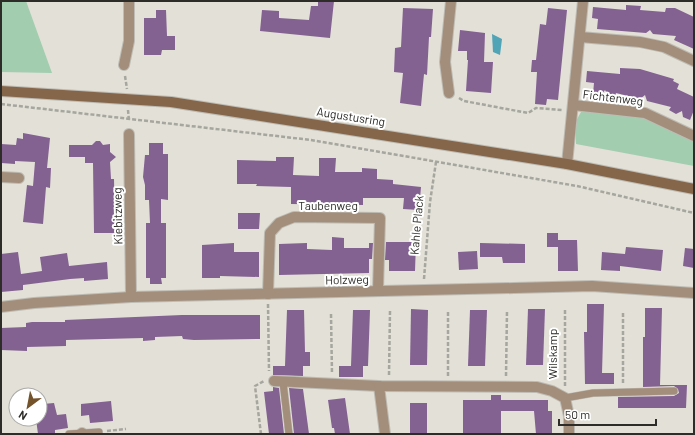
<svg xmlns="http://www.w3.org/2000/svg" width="695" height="435" font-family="Barlow,sans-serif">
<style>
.green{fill:#a2cdaf}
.water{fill:#51a3b6}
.building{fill:#836191}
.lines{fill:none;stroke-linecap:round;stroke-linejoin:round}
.service-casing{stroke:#bebcb4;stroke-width:8}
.minor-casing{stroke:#bebcb4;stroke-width:12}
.secondary-casing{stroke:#bebcb4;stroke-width:12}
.path{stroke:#a6a59e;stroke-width:2.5;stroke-dasharray:4 2;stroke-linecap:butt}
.service{stroke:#a38e7b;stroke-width:7}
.minor{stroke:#a38e7b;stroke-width:10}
.secondary{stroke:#85664a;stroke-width:10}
.labels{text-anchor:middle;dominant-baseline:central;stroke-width:4;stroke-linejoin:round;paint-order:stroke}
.street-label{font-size:12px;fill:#2d2c29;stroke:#fff}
</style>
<rect width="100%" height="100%" fill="#e2e0d7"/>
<g class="green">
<polygon points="1,1 26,1 52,73 1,72"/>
<polygon points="581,112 592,112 644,118 694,141 694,166 576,144 576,121"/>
</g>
<polygon class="water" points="492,34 502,39 500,55 493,52"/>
<g class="building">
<polygon points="318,1 334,1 330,38 260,31 262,10 279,11 279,18 309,20 311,6 318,6"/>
<polygon points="626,5 641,6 640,10 665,12 666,8 675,8 694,17 694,49 674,40 676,36 653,34 650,30 646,33 597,29 598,19 592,18 593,7 626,10"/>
<polygon points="403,8 433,9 431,37 429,37 427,75 424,74 421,106 400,103 403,73 394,72 395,48 401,47"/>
<polygon points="548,8 567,10 558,100 547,99 546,105 535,104 537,72 531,72 532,60 536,60 540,24 546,25"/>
<polygon points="156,10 166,10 167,36 175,36 175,50 162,50 161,55 144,55 144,18 156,18"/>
<polygon points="460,30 485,33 484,62 493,62 491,93 466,91 468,60 467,60 467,51 458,51"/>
<polygon points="620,68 640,69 674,79 673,81 679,84 677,89 694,97 694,110 690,120 683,117 682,111 676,114 669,110 671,107 647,101 645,95 640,99 616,93 615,96 608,95 605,90 601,95 593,94 594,83 586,82 587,71 620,74"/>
<polygon points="23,133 50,138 47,168 51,168 50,188 46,187 43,224 23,222 27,185 33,186 35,162 15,161 15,164 1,163 1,144 16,145 17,138 23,139"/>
<polygon points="96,141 100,141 103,145 110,144 110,152 116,157 110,162 111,179 114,179 115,233 94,233 93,163 85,163 85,157 69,157 69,145 92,145"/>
<polygon points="149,143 163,143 163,154 168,154 168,200 161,199 161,223 166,223 166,278 161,278 162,284 150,284 150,278 146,278 146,223 150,223 149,200 145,200 145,185 143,177 145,155 149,155"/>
<polygon points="276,157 294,157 293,175 319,176 319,158 336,158 335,172 362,172 362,168 377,169 377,179 393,180 393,184 421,187 419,210 403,209 404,198 363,198 363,205 291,204 291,187 256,186 257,184 237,184 237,160 276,161"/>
<polygon points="238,213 260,213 259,229 238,229"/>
<rect x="547" y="233" width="11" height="14"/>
<polygon points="332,237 344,238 344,248 369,248 369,243 373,243 372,259 369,259 369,273 279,275 279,244 307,243 307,249 332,250"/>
<polygon points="558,240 577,240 578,271 558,271"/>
<polygon points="386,242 416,242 415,271 389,271 389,260 385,260"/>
<polygon points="234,243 234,252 259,252 259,277 220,276 220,278 202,278 202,245"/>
<polygon points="480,243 525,244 525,263 503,263 502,257 480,257"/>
<polygon points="626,247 663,250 661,271 620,266 620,271 601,270 602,252 625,254"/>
<polygon points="685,248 694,249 694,268 683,266"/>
<polygon points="477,251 478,269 459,270 458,252"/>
<polygon points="18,252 21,274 42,271 40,257 67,253 69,266 107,262 108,279 84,281 84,278 70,279 23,285 23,290 1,292 1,254"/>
<polygon points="587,304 604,304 602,373 614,373 614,384 585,384 584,332 587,332"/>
<polygon points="645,308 662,308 660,385 687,385 686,408 618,408 618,397 674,396 679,393 678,389 674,386 643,387 643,337 645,337"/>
<polygon points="411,309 428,310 427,365 410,365"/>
<polygon points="528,309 545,309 543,365 526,365"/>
<polygon points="287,310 304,310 305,352 310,352 310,366 303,366 303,376 273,375 273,366 285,366"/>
<polygon points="353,310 370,310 368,366 363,366 363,377 339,377 339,366 351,366"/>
<polygon points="470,310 487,310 485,366 468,366"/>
<polygon points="182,315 260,315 260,339 194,340 183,339 182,336 155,337 155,340 143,341 143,338 66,340 66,346 27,347 27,351 1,350 1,328 26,327 26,323 32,322 65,322 65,320"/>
<polygon points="273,387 279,388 284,434 269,434 264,392 273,391"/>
<polygon points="289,388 303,389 309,434 294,434"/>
<polygon points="491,395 501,395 501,400 548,400 548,411 552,411 552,434 536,434 534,411 501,411 501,434 463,434 463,400 491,400"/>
<polygon points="345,398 350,434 335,434 334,428 332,428 328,400"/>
<polygon points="111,401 113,421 90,423 89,415 81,416 81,404"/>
<polygon points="54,403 57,415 66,414 68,428 55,430 55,434 38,434 36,419 43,419 43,404"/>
<rect x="410" y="403" width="17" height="31"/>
</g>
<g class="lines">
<g class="service-casing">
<g id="service">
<polyline points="283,382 289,434"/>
<polyline points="565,398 593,393 674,391"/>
<polyline points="69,434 99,432"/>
</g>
</g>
<g class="minor-casing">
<g id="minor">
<polyline points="580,37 640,42 664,47 694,61"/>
<polyline points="124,65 129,41 129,1"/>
<polyline points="449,93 445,62 451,1"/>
<polyline points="573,105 645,113 694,136"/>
<polyline points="129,134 131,297"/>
<polyline points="567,164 583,1"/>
<polyline points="1,177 19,178"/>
<polyline points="268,294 270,233 279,223 294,217 380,218 378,291"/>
<polyline points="1,307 34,303 131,297 514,288 592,286 694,293"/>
<polyline points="274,381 379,386 537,387 552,391 565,398 569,416 569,434"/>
<polyline points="379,386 385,434"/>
<polyline points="82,433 82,434"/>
</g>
</g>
<g class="secondary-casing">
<polyline id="secondary" points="1,91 171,102 567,164 694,189"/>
</g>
<g class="path">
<polyline points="125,76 127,89"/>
<polyline points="459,98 464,101 528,113 536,108 562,110"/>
<polyline points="1,104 311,140 577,186 694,213"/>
<polyline points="128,110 129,121"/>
<polyline points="424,279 430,202 436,162"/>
<polyline points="268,304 269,371"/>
<polyline points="565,310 565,386"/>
<polyline points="331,314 332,374"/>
<polyline points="389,375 390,311"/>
<polyline points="448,376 448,310"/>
<polyline points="506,376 507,311"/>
<polyline points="623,383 623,312"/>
<polyline points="107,431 126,429"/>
<polyline points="261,434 255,386 264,381"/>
</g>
<use href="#service" class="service"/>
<use href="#minor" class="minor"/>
<use href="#secondary" class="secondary"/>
</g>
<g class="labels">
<g class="street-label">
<text transform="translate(613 97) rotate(7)">Fichtenweg</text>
<text transform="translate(351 116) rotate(9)">Augustusring</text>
<text x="328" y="205">Taubenweg</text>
<text transform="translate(117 216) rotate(-91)">Kiebitzweg</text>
<text transform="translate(416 225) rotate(-85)">Kahle Plack</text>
<text transform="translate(347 279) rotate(-1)">Holzweg</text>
<text transform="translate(552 354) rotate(-90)">Wilskamp</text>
</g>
</g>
<rect width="695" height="435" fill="none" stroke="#2d2c29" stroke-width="4"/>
<g transform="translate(28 407) rotate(212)"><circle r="19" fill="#ffffff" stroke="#ababa9"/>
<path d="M0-3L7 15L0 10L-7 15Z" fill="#74522a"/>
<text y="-6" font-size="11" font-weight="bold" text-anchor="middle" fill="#2d2c29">N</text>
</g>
<path d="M559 419v6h97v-6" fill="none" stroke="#2d2c29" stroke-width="2"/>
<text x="565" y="419" font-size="12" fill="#2d2c29" stroke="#ffffff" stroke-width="3" paint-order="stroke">50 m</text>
</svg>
